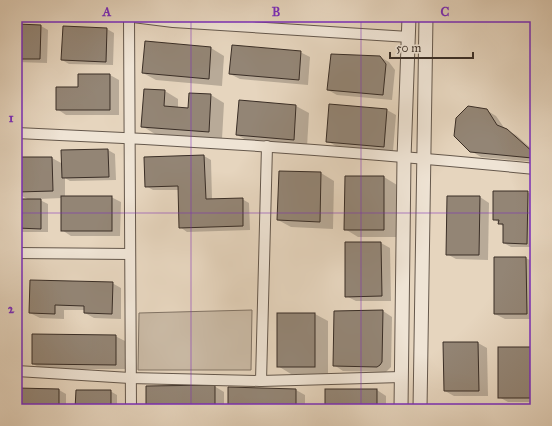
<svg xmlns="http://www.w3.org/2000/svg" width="552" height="426" font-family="'IM FELL Great Primer',serif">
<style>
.green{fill:#c9b9a4;stroke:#827465}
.shadow{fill:#0003}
.building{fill:#938575;stroke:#3a2e26}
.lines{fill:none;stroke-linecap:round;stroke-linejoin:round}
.minor-casing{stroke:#65584c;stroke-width:12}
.tertiary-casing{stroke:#65584c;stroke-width:15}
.minor{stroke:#efe4d5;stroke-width:10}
.tertiary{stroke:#efe4d5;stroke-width:13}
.grid{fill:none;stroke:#7b2cbf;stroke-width:1;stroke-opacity:0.55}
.neatline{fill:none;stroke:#7b2cbf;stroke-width:1.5}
.grid-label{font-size:13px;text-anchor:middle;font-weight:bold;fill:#7b2cbf}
</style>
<rect width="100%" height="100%" fill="#e6d5be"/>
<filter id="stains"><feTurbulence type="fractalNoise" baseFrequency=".005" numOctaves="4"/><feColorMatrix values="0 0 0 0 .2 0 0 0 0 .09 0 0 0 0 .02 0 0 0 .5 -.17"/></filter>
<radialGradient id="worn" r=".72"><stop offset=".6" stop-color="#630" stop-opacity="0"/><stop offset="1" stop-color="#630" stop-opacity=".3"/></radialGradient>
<polygon class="green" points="252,310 251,370 138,370 139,313"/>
<g class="shadow">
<polygon points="312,17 343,17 343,20 340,22"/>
<polygon points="17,25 41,26 48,30 47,63 17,62"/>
<polygon points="107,29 114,33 113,65 69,64 62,60"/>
<polygon points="146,43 211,48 224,56 222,86 156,80 143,73"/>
<polygon points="300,52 310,57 308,85 240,79 230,74"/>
<polygon points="380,57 389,62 395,70 392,100 337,95 328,90"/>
<polygon points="110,75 119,80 119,115 66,115 57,109 79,88"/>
<polygon points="145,90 165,91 178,99 178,108 189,109 190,94 211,95 224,103 222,139 155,134 142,126"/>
<polygon points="240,101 296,106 309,113 307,147 250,142 237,135"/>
<polygon points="330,105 387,110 396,115 393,151 336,146 327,141"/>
<polygon points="486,110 496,116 505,129 516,135 535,152 535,162 481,157 471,151"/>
<polygon points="108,150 115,154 116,180 70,181 65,178 65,197 111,197 121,202 120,236 71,236 62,230 62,198 38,199 48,204 48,232 17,232 17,200 29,200 17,193 17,158 52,158 63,164 62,151"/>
<polygon points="204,156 211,160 212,200 242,199 249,203 250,230 187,232 180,227 179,190 153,190 146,186"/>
<polygon points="280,172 321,173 334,181 333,229 291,227 278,220"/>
<polygon points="384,177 397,185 396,237 358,237 345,229"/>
<polygon points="527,192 534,196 534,247 511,247 504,243 504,227 494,219"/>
<polygon points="480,197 489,203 488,260 456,259 447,254"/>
<polygon points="346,243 381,243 390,248 391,301 356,301 346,296"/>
<polygon points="495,258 526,258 535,263 535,319 505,319 495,314"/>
<polygon points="112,283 121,288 121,319 94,318 85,313 85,310 64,310 64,319 40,318 30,313"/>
<polygon points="383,311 392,317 391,367 386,372 343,371 334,365"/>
<polygon points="315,314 328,321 328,374 291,374 278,366"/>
<polygon points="115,336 125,341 125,369 42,369 33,364"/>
<polygon points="478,343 487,348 488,396 454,396 445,391"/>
<polygon points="532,348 535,349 535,402 508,402 499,397"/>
<polygon points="214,386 224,392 224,409 147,409"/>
<polygon points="229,388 296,390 305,395 305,409 229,409"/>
<polygon points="17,389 59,390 66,394 66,409 17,409"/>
<polygon points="326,390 377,390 386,396 386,409 326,409"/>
<polygon points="110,391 117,395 117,409 76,409"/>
</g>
<g class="building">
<polygon points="17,24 41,25 40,59 17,59"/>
<polygon points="63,26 107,28 106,62 61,60"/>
<polygon points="145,41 211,47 209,79 142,73"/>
<polygon points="232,45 301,51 299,80 229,74"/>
<polygon points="331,54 380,56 386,64 383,95 327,90"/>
<polygon points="78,74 110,74 110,110 56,110 56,87 78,87"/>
<polygon points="144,89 165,90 164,106 188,108 189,93 211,94 209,132 141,127"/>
<polygon points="239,100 296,105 294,140 236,135"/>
<polygon points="329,104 387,109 384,147 326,142"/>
<polygon points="468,106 487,109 497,125 507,129 534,153 532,158 470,152 454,136 456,118"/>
<polygon points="108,149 109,177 62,178 61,150"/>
<polygon points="204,155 206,199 243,198 243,226 179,228 178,186 145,187 144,157"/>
<polygon points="17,157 52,157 53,191 17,192"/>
<polygon points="279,171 321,172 320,222 277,220"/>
<polygon points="345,176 384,176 384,230 344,230"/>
<polygon points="493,191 528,191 527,244 503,243 503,224 498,224 499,220 493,220"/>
<rect x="61" y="196" width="51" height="35"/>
<polygon points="447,196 480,196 479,255 446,255"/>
<polygon points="17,199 41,199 41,229 17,228"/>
<polygon points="345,242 381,242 382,296 345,297"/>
<polygon points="494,257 526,257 527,314 494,314"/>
<polygon points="30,280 113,282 112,314 84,313 84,306 55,305 55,314 29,313"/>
<polygon points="383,310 382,362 380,365 377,367 333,366 334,311"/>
<rect x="277" y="313" width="38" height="54"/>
<polygon points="32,334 116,335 116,365 32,364"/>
<polygon points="443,342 478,342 479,391 444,391"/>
<rect x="498" y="347" width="35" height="51"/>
<polygon points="215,385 215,409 146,409 146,386"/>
<polygon points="228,387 296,389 296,409 228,409"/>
<polygon points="17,388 59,389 59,409 17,409"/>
<rect x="325" y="389" width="52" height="20"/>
<polygon points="76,390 111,390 111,409 75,409"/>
</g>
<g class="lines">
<g class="minor-casing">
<g id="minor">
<polyline points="129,17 131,409"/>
<polyline points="133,17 173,22 409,37"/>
<path d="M17 133C190 140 363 152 535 169"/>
<polyline points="17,253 130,254"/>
<polyline points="17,371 130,378 261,381 401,377"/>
<polyline points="261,381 267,146"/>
</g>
</g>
<g class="tertiary-casing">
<g id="tertiary">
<polyline points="401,409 404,158 409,17"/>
<polyline points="420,409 426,17"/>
</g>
</g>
<use href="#minor" class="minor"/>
<use href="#tertiary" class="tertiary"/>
</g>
<path class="grid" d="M191 17V409M361 17V409M17 213H535"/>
<rect width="552" height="426" fill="none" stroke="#e6d5be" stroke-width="44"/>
<path d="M390 52v6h83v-6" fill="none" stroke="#3a2e26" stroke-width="2"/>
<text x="396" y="52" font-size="12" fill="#3a2e26" stroke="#efe4d5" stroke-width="3" paint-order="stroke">50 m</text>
<rect x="22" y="22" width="508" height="382" class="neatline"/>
<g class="grid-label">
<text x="107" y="16">A</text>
<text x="276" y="16">B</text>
<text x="445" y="16">C</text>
<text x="11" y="122">1</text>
<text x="11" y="313">2</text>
</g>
<rect width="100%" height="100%" filter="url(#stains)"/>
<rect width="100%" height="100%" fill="url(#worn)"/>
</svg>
